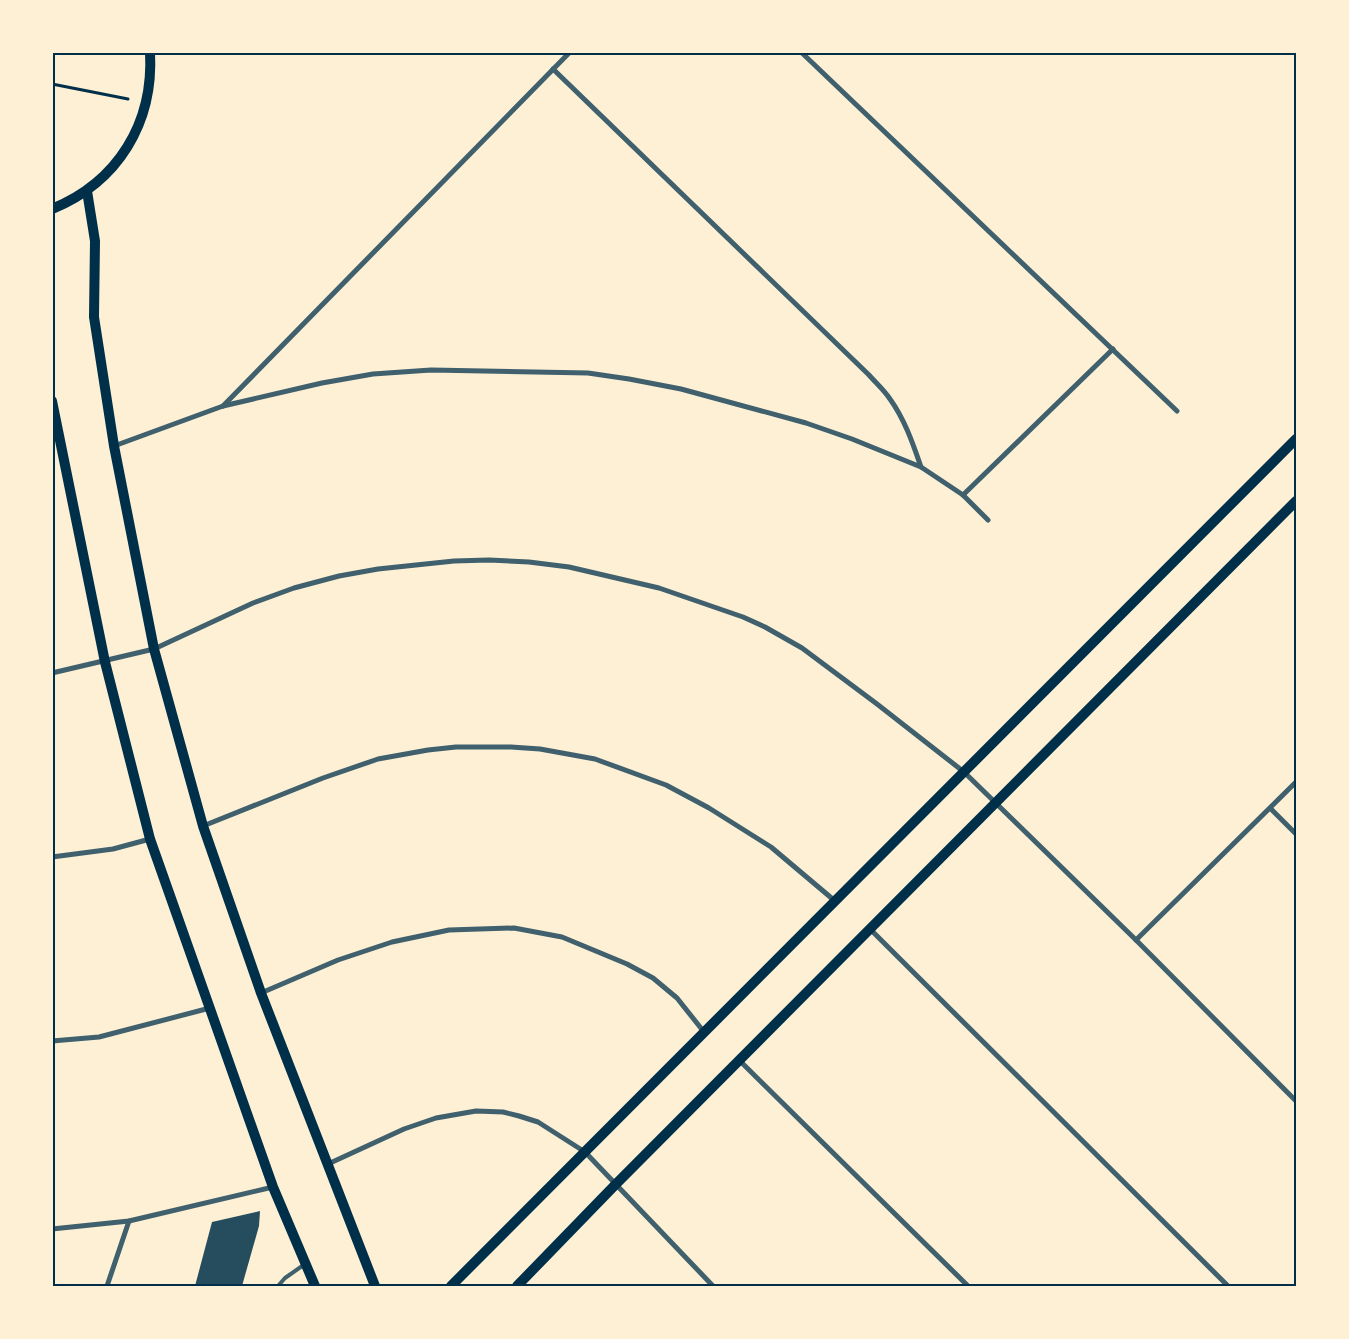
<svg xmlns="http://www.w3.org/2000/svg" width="1349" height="1339" font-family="'Libre Baskerville',serif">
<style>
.building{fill:#264d5e}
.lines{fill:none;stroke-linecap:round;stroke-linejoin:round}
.path{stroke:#003049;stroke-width:3}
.service{stroke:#3f606c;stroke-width:4}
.minor{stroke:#3f606c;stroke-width:5}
.secondary{stroke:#003049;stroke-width:10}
.neatline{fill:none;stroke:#003049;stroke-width:2}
</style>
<rect width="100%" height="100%" fill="#fdf0d5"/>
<polygon class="building" points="260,1211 259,1226 242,1286 195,1286 212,1222"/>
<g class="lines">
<g class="path">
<polyline points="52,59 52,80"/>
<polyline points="52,84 128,99"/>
</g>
<polyline class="service" points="278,1286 285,1278 305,1264"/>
<g class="minor">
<polyline points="801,52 1177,411"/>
<path d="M553 69 869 375C876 383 884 390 890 399 905 420 913 444 921 467"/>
<polyline points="223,406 570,52"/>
<polyline points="114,446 223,406 322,383 373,374 431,370 588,373 629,379 681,389 806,423 852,439 921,467 963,495 988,520"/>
<polyline points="963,495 1113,349"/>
<polyline points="52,673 154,649 253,603 294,588 339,576 378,569 454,561 489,560 529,562 569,567 659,588 743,617 765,627 802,648 877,704 964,772 1136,940 1296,1101"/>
<polyline points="1271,809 1296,834"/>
<polyline points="203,826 323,778 378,759 428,750 456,747 511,747 540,749 595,759 666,785 709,808 771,847 835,901"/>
<polyline points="52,857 113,849 150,839"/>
<polyline points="870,929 1228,1286"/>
<polyline points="1136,940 1296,782"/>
<polyline points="261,993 338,960 392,942 449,930 514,928 562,937 627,964 653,978 677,998 704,1032"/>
<polyline points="52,1041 99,1037 210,1008"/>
<polyline points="739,1060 968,1286"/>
<polyline points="328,1164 404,1129 436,1118 476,1111 503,1112 519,1116 538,1122 585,1152 713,1286"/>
<polyline points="52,1229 129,1221 273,1187"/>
<polyline points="107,1286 129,1221"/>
</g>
<g class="secondary">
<polyline points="87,191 95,241 94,317 114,446 154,649 203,826 261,993 375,1286"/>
<path d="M52 209C118 182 154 123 150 52"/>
<polyline points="52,401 105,662 150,839 273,1187 315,1286"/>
<polyline points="451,1286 1296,439"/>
<polyline points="517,1286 616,1184 1296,501"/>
</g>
</g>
<rect width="1349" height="1339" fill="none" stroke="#fdf0d5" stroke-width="108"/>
<rect x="54" y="54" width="1241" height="1231" class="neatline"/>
</svg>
